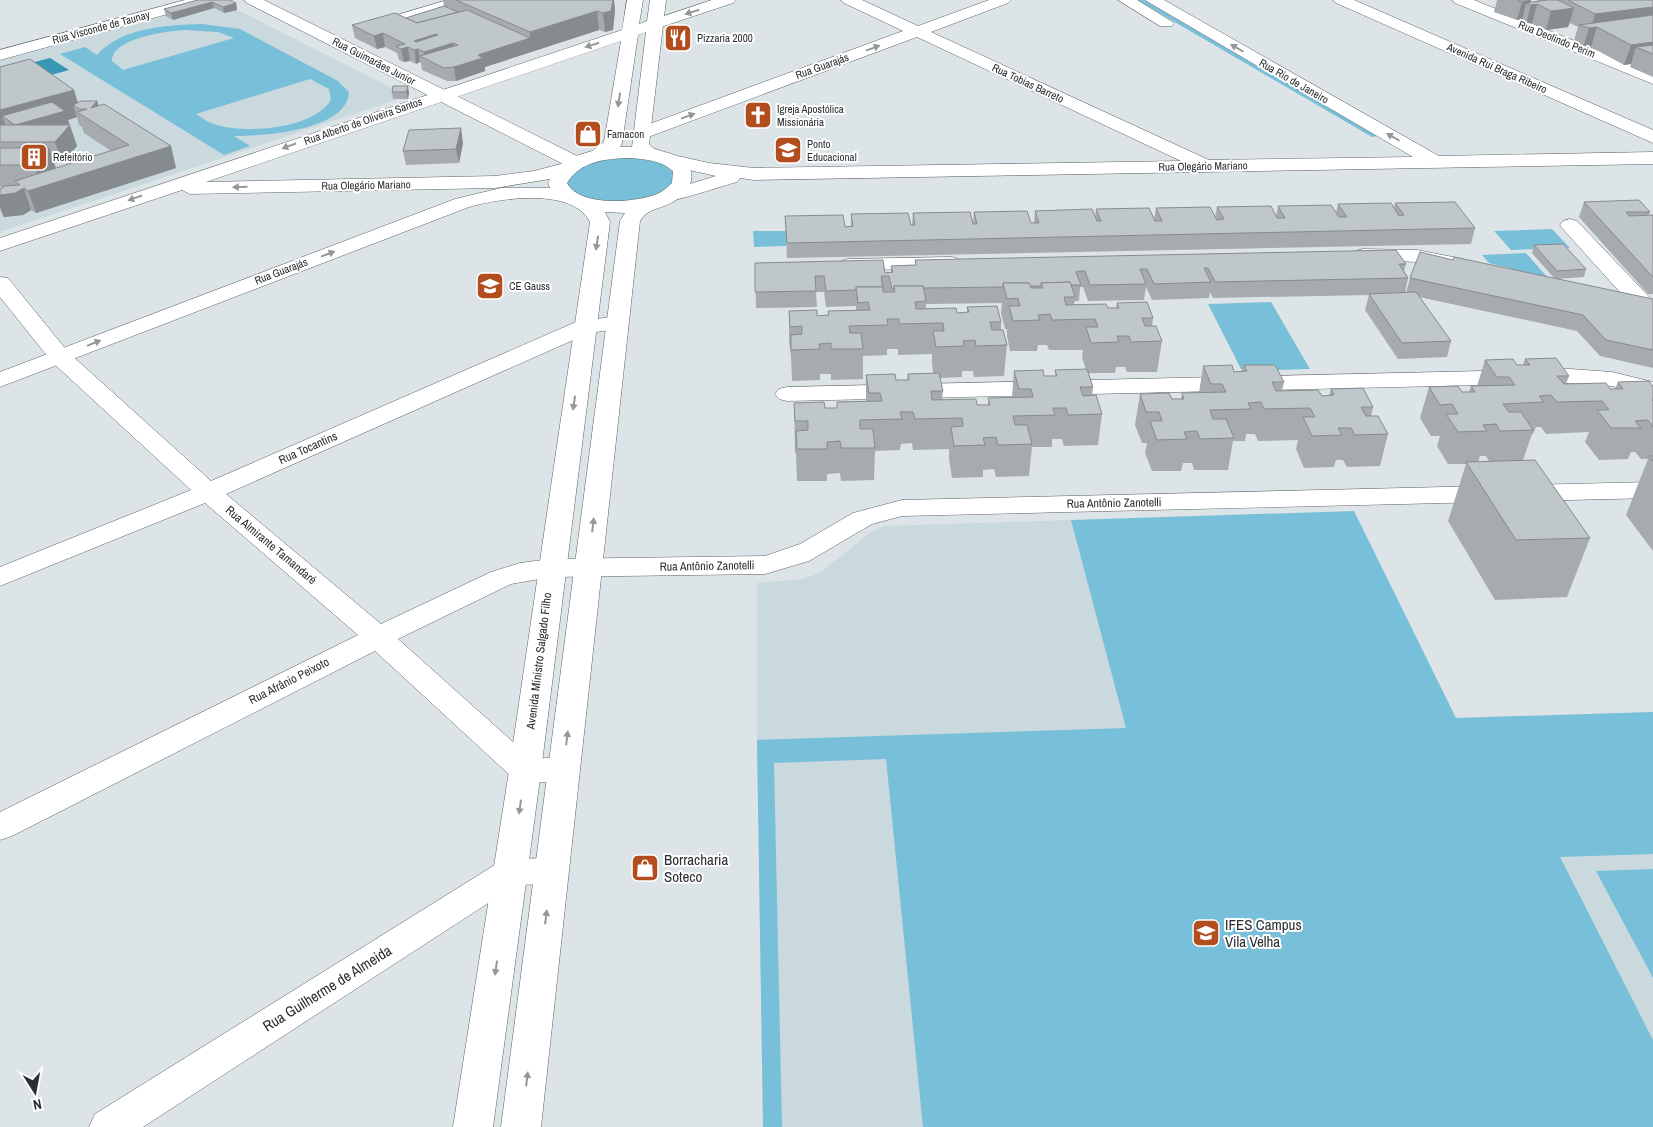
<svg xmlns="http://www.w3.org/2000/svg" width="1653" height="1127" font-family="'Archivo Narrow',sans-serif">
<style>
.built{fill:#c9d9de}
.green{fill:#78bfd9;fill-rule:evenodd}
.water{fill:#3697b6}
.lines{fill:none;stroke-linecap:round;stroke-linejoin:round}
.minor-casing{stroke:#5c6265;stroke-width:1}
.major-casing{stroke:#5c6265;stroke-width:1}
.minor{fill:#fff;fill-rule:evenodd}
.major{fill:#fff;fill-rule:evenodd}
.wall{fill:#a5abae;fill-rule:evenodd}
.shaded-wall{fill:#868b8d}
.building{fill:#c0c7ca;stroke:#868b8d;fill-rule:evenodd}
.oneway{fill:#959697}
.labels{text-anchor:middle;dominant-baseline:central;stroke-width:4;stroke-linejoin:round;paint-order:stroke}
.far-street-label{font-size:11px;fill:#2b2e2f;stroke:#fff}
.far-poi-label{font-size:11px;fill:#2b2e2f;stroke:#fff;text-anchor:start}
.street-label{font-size:12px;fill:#2b2e2f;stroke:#fff}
.near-poi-label{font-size:15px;fill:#2b2e2f;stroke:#fff;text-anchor:start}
.near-street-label{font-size:15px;fill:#2b2e2f;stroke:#fff}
</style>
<rect width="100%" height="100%" fill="#dde4e7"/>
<g class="built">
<polygon points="220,1 408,96 0,232 0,61"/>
<polygon points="1071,520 1127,728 1653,712 1653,1127 763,1127 757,740 757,583 802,579 820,573 872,531 885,526"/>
</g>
<g class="green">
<polygon points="1137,0 1144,0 1378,136 1372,137"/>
<path d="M202 24 240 29 338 81 349 92C347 131 263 136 234 136L250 146 224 155 60 54 85 47 97 55C121 27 169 25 202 24ZM185 30 218 32 234 38 123 70 112 61C112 38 167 31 185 30ZM310 79 329 89 331 100C313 129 247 134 217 125 209 123 203 119 196 114Z"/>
<path d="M642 157 662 163 673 172 672 184C651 205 605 208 577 195 573 193 566 185 568 180 576 156 622 158 642 157Z"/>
<polygon points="1552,229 1570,248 1511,250 1494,231"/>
<polygon points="753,231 786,231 786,246 754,247"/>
<polygon points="1526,253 1548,278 1489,263 1482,255"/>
<polygon points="1271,302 1310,369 1242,371 1208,304"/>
<polygon points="1354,511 1456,718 1653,712 1653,854 1560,857 1653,1040 1653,1127 923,1127 886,759 774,763 782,1127 763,1127 757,740 1126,728 1071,520"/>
<polygon points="1653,869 1653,978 1596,871"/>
</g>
<polygon class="water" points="50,58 69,70 0,89 0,71"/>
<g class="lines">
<g class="minor-casing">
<g id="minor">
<polygon points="185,0 211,0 208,3 0,60 0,50"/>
<polygon points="244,0 264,0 583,159 585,163 583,167 569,167 247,3"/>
<polygon points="447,0 472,0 469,3 376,31 364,31 362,28 364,25"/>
<polygon points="712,0 736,0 733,3 661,27 649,27 647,24 649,21"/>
<path d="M841 0H862L918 26 989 0H1011L1008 3 931 32 1209 160 1413 157 1145 0H1164L1439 156 1653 152V164L754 180 740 178 737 182C721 186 671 204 660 201L657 197 660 193 716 176 662 164 660 160 662 156 669 154 709 163 754 168 1181 161 917 37 648 137H636L633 133 636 129 903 31 844 3Z"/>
<polygon points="1118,0 1137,0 1174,23 1172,26 1160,26"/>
<polygon points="1452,0 1474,0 1653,73 1653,84 1455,3"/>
<polygon points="1570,219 1577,221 1652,300 1652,310 1644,312 1636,310 1563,229 1560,225 1563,221"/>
<polygon points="1363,249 1417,250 1463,259 1467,263 1463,267 1456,269 1417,262 1356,259 1353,255 1356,251"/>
<polygon points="952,257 959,259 963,263 959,267 848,271 841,269 837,265 841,261 848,259"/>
<path d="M0 277 8 278 68 352 211 481 576 322 617 316 625 318 628 323 625 328 589 333 226 494 381 624 491 572 520 563 551 559 765 556 800 544 853 513 902 500 1653 482V498L902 516 872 524 809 561 765 574 551 577 511 584 398 639 532 759 564 757 575 761 580 769 575 777C556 783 533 785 514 779L375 651 12 836 0 840V812L358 635 205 503 0 586V567L191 490 52 362 0 297Z"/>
<polygon points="1571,369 1612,372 1653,382 1653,396 1612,386 1571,383 787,401 779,399 775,394 779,389 787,387"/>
<polygon points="552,858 564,862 569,871 564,880 552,884 516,885 143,1127 89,1127 95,1114 498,863 510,859"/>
</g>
</g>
<g class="major-casing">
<g id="major">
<path d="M627 0H643L639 24 647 21 650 0H666L649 144 653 148C662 152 673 153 682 159 700 173 690 193 673 202 661 209 648 208 640 221L541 1127H501L620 221 625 213 605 212 610 222 541 771 493 1127H453L509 771 590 222C573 187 500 198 469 207L0 387V372L455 199 501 188H550L548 183 550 179 495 188 190 194 182 190 0 251V238L622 30ZM646 32 632 147H620L622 143 638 35ZM621 41 604 142 592 151 572 157 561 164 534 171 495 176 206 182ZM626 158C643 159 659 159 673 171L672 183C667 187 663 192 657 194 635 203 579 207 567 183 580 162 603 159 626 158Z"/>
<polygon points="1333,0 1354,0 1653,130 1653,143 1336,3"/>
</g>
</g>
<use href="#minor" class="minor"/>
<use href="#major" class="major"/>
</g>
<g class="wall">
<polygon points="198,0 236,3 237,10 224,13 214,8 173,20 166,16 164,9"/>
<polygon points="443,0 614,0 615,11 613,30 605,32 599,30 485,67 485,71 456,81 447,81 422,70 421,63 420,62 416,64 410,61 404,62 399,60 397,53 385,47 377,49 355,38 352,25 406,18 444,6"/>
<polygon points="1497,0 1531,0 1531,2 1538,1 1536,0 1653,0 1653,77 1630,67 1631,64 1624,65 1591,47 1583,48 1573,44 1578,27 1570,23 1568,27 1546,30 1532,23 1526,24 1521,21 1522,20 1517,20 1494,12"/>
<path d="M0 67 78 102 97 101 99 106 176 168 36 213 31 210 23 215 4 217 2 214 0 209V189L3 187H0ZM77 117 79 125 82 127 84 133 111 151 56 168 54 163H62L77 146 68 120Z"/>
<polygon points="393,86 409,93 408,99 393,99 392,92"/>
<polygon points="463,143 459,163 406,165 403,151"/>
<polygon points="1584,202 1650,212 1648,216 1653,215 1653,294 1648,294 1579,217"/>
<polygon points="1395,203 1475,228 1471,244 787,258 785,216 845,227 851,226 851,214 912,225 913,213 973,224 974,212 1031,223 1034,223 1035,211 1095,218 1096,209 1154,220 1156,208 1215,217 1217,207 1276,216 1278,206 1336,213 1338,204 1394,208"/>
<path d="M1534 245 1586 269 1584 277 1556 279 1653 299V368L1600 356 1577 331 1419 297 1451 341 1447 357 1398 359 1365 310 1369 295 1213 298 1210 292 1209 298 1152 300 1146 287 1144 300 1088 301 1083 287H1080L1079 301H1075L1074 304 1108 308H1116L1117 303 1153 318 1152 326 1162 341 1157 372H1127L1125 367H1116L1115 373H1088L1093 387 1092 396 1102 414 1098 445 1064 446 1062 439H1052V447H1032L1029 476 996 477 994 469 983 470V477L952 478 949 459V449L913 450 912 443 901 444 900 450 875 451 874 480 841 481 840 473 827 474V481H797L796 453H795L794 403 825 408H837V402L866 401V375L896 380H907L908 374 933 373 932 362V354L898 355V349H887V355L863 356V379L831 380V374H820V380L792 381 791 357 789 341V311L817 316 828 315 856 310V306L826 307 824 292H816L817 307 756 308 755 263 885 273 891 272V266L915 265V260L1406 264 1404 271 1408 278 1405 293H1406L1410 278 1453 260 1554 278 1532 253ZM1002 303 1001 313 1005 329H1007V336L1010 351H1037L1038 345H1047L1049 350H1083L1082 358 1086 369 1055 370V376H1044L1014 371 1012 397 988 398V405H977L942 400 943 391 940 378 962 377V371H973L974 377 1004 376 1007 345 1001 330V322L967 307V312L957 313 926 308V304Z"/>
<path d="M1525 359 1569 376 1566 384 1610 389H1615L1618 382 1653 386V551L1626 515 1648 459H1641L1635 452H1631L1628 459 1599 460 1585 442 1589 432 1546 434 1541 427H1536L1533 434H1532L1523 460 1590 538 1567 597 1495 600 1448 521 1466 464H1448L1437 446 1440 436H1431L1420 418 1429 387 1462 392H1469L1471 386H1477L1485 360 1517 365H1523ZM1480 456H1486L1489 461 1478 462Z"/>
<polygon points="1244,365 1284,382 1282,391 1322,396 1329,396 1331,389 1373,407 1371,416 1388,434 1380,466 1347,467 1343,460 1336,460 1334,467 1304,468 1296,449 1298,440 1258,441 1255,434 1246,434 1245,441 1233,441 1228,470 1194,470 1192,463 1183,463 1181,471 1152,471 1145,453 1147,443 1142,443 1135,425 1140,394 1172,399 1181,399 1182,393 1199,393 1203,366 1234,372 1242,371"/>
</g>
<g class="shaded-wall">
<polygon points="606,0 614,0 615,11 613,30 605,32 603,13"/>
<polygon points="1531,0 1530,4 1526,3 1522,20 1517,20 1522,2"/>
<polygon points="212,2 214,8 173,20 171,13"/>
<polygon points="236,3 237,10 224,13 223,7"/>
<polygon points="1537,4 1532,23 1526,24 1531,5"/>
<polygon points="1653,7 1653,25 1597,27 1591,47 1583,48 1589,28 1591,28 1595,14"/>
<polygon points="1574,8 1568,27 1546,30 1551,11"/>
<polygon points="597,11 599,30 485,67 485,71 456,81 454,67 478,55 530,38 530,32"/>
<polygon points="383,33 385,47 377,49 374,36"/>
<polygon points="436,34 438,47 453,43 455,56 425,58 424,52 418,49 420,62 416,64 414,41"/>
<polygon points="1653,42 1653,54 1636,47 1631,64 1624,65 1631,45"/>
<polygon points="408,47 410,61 404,62 401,49"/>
<polygon points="408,86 409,93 408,99 406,92"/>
<polygon points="74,90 80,109 73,105 77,117 68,120 77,146 62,163 55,142 15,125 2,116 10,137 0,139 0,110"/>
<polygon points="97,101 104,122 91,108"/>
<polygon points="461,128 463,143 459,163 456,149"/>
<polygon points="171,146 176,168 36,213 28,191"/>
<polygon points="49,148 56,169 41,187 34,165"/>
<polygon points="24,188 31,210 23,215 4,217 0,206 0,195"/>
</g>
<g class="building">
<polygon points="198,0 230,0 236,3 223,7 212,2 171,13 164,9"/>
<polygon points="456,0 613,0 611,11 603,13 597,11 530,32"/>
<polygon points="1518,0 1531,0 1522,2"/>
<polygon points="1547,0 1558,0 1574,8 1551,11 1537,4 1531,5 1526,3"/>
<polygon points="1568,0 1653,0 1653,7 1595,14"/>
<polygon points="444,6 458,12 417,23 406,18"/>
<path d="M467 10 530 38 478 55 483 58 454 67 444 68 420 56 458 45 453 43 424 52 418 49 414 50 408 47 401 49 396 46 405 44 383 33 374 36 352 25 395 13 417 23ZM436 34 438 35 416 42 414 41Z"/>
<polygon points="1653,15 1653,42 1631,45 1597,27 1589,28 1579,25"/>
<polygon points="1653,45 1653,54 1636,47"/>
<polygon points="30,59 74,90 0,110 0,67"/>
<polygon points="393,86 408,86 406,92 392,92"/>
<polygon points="81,101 97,101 91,108 104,104 171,146 28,191 24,188 15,193 0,195 0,189 5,186 20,185 15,181 129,145 77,112 87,109 79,109 73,105"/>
<polygon points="52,102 65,111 15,125 2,116"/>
<polygon points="0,125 70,125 55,142 0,142"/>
<polygon points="461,128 456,149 403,151 409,130"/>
<polygon points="0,148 49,148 34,165 0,165"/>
<polygon points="1639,200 1650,212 1626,212 1629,216 1653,215 1653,277 1584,202"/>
<polygon points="1455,202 1475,228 787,243 785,216 843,215 845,227 853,226 851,214 908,213 911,225 915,225 913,213 970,212 973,224 977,224 974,212 1027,211 1031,223 1039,223 1035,211 1092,209 1097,221 1101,221 1096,209 1149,208 1155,221 1162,221 1156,208 1210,207 1217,220 1224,219 1217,207 1271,206 1277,218 1285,218 1278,206 1331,205 1339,217 1347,217 1338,204 1391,203 1399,216 1404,215 1395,203"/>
<polygon points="1563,244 1586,269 1557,271 1534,245"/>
<polygon points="1396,250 1406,264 1399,264 1408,278 1215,282 1208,268 1204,268 1211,282 1154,284 1147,269 1140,269 1146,284 1090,285 1085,271 1080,271 1076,272 1081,285 1071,285 1070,282 1041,283 1041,286 1030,286 1029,283 1003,283 1003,287 924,288 923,286 894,286 894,289 892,289 889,276 881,276 883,290 883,287 856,287 856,290 826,291 824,276 815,276 816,291 755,292 755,263 883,260 885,273 893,272 891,266 916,265 915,260"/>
<polygon points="1420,252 1453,260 1454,257 1653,299 1653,350 1606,340 1583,315 1410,278"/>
<polygon points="1070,282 1075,297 1064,297 1066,305 1106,304 1108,308 1119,308 1117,303 1147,302 1153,318 1142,318 1145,326 1156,326 1162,341 1131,342 1129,336 1117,336 1119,342 1091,343 1086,327 1098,327 1095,319 1052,320 1050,314 1038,315 1040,320 1013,321 1009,306 1020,306 1018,298 1007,299 1003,283 1029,283 1031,288 1043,288 1041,283"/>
<polygon points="894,286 923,286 926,301 915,302 916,309 956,308 957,313 969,312 967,307 997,306 1001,322 990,322 992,330 1003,330 1007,345 976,346 975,340 963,341 964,346 936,347 933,331 944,331 943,323 899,324 899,319 887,319 888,325 849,326 850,333 861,333 863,349 831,349 831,343 819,344 820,349 791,350 791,335 802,334 802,326 790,327 789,311 817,310 817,316 829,315 828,311 870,310 868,302 858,303 856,287 883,287 883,292 895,292"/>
<polygon points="1416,292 1451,341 1402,343 1369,294"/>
<polygon points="1556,358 1569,376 1557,376 1564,384 1606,383 1610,389 1623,389 1618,382 1649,381 1653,386 1653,400 1652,400 1653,401 1653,427 1648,420 1635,421 1641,428 1611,428 1597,410 1609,410 1602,401 1557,402 1551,395 1539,396 1544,402 1503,404 1509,412 1521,412 1533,430 1500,431 1496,424 1483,425 1487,431 1458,432 1446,414 1458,414 1452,404 1440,405 1429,387 1458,386 1462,392 1475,392 1471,386 1515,385 1509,377 1497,377 1485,360 1513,359 1517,365 1530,365 1525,359"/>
<polygon points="1232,365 1234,372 1247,371 1244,365 1275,365 1284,382 1272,382 1276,391 1318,390 1322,396 1334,395 1331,389 1363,388 1373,407 1361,407 1366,416 1378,416 1388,434 1355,435 1351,428 1338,428 1342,435 1312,436 1303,417 1315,417 1310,408 1264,409 1261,402 1248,403 1251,409 1210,410 1213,419 1226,419 1234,438 1200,439 1197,431 1184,432 1187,439 1157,440 1150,421 1162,421 1159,412 1146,412 1140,394 1169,393 1172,399 1184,399 1182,393 1226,392 1222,384 1211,384 1203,366"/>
<polygon points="1087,369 1093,387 1080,387 1083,396 1096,395 1102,414 1068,415 1066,408 1053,408 1055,415 1013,416 1015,425 1027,425 1032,444 998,445 996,437 983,438 985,445 954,446 951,427 963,426 962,418 915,419 913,412 900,412 902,419 860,420 860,429 873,429 875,448 841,448 840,441 827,442 827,449 797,449 796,431 808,430 808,421 795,421 794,403 824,402 825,408 837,408 837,402 882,401 880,393 869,393 866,375 895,374 896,380 909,380 908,374 939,373 943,391 931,391 932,400 976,399 977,405 990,405 988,398 1033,397 1031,389 1019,389 1014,371 1043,370 1044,376 1057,376 1055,370"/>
<polygon points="1649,456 1653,456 1653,461"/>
<polygon points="1535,460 1590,538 1516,540 1466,462"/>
</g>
<defs><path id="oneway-solid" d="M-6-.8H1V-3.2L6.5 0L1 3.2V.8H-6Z" transform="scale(1.25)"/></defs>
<g class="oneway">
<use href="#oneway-solid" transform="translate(692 12) rotate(162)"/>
<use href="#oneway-solid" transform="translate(592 45) rotate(162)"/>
<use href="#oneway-solid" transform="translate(873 48) rotate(-20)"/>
<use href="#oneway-solid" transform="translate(1237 48) rotate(-150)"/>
<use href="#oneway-solid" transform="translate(619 100) rotate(99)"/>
<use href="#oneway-solid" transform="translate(688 116) rotate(-20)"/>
<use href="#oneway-solid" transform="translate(1393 137) rotate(-150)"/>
<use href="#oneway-solid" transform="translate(289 146) rotate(161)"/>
<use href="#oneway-solid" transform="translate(240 187) rotate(179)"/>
<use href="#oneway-solid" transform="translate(135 198) rotate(161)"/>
<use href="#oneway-solid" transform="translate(597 243) rotate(99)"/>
<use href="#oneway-solid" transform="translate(328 254) rotate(-21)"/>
<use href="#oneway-solid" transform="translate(94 343) rotate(-22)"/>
<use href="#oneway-solid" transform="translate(574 403) rotate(98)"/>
<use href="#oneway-solid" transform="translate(593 525) rotate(-83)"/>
<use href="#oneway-solid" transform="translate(567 738) rotate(-83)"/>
<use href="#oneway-solid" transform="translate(520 807) rotate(98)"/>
<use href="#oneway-solid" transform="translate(546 917) rotate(-83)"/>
<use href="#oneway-solid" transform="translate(496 968) rotate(98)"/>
<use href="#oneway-solid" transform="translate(527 1079) rotate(-83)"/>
</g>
<defs>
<g id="restaurant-square" transform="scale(1.4375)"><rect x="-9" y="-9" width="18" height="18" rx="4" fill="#b24d1d" stroke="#fff"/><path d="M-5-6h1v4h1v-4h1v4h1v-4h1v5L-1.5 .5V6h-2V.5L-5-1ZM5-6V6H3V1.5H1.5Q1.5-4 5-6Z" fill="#fff"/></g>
<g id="church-square" transform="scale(1.4375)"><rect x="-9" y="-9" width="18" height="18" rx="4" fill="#b24d1d" stroke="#fff"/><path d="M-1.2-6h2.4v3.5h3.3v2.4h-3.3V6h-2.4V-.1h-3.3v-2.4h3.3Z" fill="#fff"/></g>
<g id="shop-square" transform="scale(1.4375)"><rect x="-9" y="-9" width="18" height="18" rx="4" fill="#b24d1d" stroke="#fff"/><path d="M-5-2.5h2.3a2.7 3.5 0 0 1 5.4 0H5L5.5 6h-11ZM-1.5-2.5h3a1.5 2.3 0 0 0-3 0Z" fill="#fff"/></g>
<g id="school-square" transform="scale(1.4375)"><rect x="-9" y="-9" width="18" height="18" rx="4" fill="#b24d1d" stroke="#fff"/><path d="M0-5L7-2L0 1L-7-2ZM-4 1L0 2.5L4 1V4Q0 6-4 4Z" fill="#fff"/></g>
<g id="building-square" transform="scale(1.4375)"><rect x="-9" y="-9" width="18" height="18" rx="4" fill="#b24d1d" stroke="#fff"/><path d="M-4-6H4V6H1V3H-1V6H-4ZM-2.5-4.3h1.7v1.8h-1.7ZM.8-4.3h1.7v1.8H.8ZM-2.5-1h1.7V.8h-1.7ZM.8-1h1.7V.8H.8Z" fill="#fff"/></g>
<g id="university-square" transform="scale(1.4375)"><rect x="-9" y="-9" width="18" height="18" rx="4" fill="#b24d1d" stroke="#fff"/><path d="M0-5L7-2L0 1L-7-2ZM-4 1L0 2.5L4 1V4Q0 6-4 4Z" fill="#fff"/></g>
</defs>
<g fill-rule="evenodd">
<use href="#restaurant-square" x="678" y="38"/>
<use href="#church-square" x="758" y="115"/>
<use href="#shop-square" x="588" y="134"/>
<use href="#school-square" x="788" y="150"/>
<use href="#building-square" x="34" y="157"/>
<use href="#school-square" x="490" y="286"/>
<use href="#shop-square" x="645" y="868"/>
<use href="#university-square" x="1206" y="933"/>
</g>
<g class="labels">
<g class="far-street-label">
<text transform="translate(101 27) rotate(-15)">Rua Visconde de Taunay</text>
<text transform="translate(1557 39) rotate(22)">Rua Deolindo Perim</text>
<text transform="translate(374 61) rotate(27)">Rua Guimarães Junior</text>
<text transform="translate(822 66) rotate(-20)">Rua Guarajás</text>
<text transform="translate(1497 68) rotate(24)">Avenida Rui Braga Ribeiro</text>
<text transform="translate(1294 81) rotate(30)">Rua Rio de Janeiro</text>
<text transform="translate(1028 83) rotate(25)">Rua Tobias Barreto</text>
<text transform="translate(363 121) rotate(-19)">Rua Alberto de Oliveira Santos</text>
<text transform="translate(1203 166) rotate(-1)">Rua Olegário Mariano</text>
<text transform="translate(366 185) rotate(-1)">Rua Olegário Mariano</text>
<text transform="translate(281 271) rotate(-21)">Rua Guarajás</text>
</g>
<g class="far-poi-label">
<text x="697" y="38">Pizzaria 2000</text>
<text x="777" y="109">Igreja Apostólica<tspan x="777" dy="13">Missionária</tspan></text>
<text x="607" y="134">Famacon</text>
<text x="807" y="144">Ponto<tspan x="807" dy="13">Educacional</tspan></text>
<text x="53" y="157">Refeitório</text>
<text x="509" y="286">CE Gauss</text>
</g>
<g class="street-label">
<text transform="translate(308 448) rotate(-24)">Rua Tocantins</text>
<text transform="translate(1114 503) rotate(-1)">Rua Antônio Zanotelli</text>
<text transform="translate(271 545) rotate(40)">Rua Almirante Tamandaré</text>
<text transform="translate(707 566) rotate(-1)">Rua Antônio Zanotelli</text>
<text transform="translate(539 661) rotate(-83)">Avenida Ministro Salgado Filho</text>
<text transform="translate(289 681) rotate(-27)">Rua Afrânio Peixoto</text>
</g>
<g class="near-poi-label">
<text x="664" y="859">Borracharia<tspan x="664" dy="17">Soteco</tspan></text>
<text x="1225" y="924">IFES Campus<tspan x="1225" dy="17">Vila Velha</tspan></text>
</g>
<g class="near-street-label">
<text transform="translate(327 988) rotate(-32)">Rua Guilherme de Almeida</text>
</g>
</g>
<g transform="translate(35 1092) rotate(169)" stroke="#ffffff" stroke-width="4" paint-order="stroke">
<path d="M0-4L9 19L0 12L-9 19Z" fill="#2b2e2f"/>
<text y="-8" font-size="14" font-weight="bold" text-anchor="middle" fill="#2b2e2f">N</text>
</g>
</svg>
